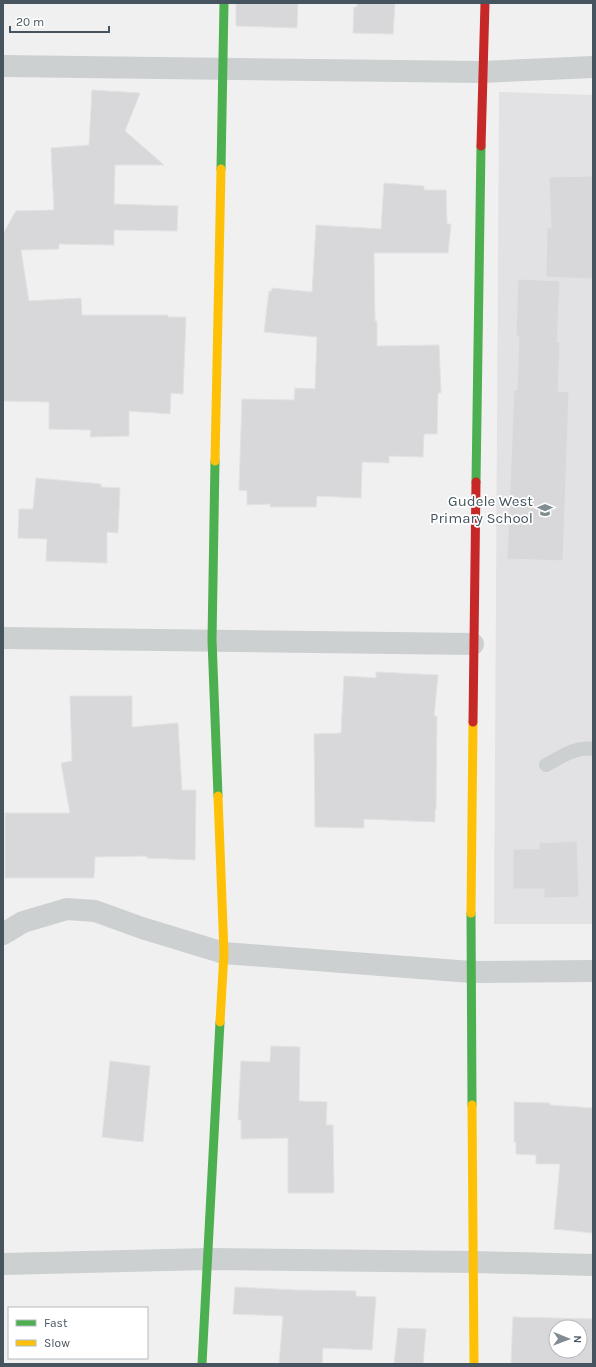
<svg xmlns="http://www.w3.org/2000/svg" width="596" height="1367" font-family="Karla,sans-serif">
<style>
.education{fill:#e2e1e3}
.building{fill:#d8d8db;stroke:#e2e2e3;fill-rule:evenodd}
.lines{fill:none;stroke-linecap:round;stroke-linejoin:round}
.lane{stroke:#ccd0d1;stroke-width:14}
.street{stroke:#ccd0d1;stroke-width:22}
.fast{stroke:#4caf50;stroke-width:9}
.slow{stroke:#ffc107;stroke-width:9}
.jam{stroke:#c62828;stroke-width:9}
.labels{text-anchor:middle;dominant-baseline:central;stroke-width:3.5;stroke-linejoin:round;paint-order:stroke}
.poi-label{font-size:15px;fill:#45545f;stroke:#fff;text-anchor:end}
</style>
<rect width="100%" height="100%" fill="#f1f0f0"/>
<polygon class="education" points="499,92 593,95 593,924 494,924"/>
<g class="building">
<polygon points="236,3 298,3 297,28 236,26"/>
<polygon points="357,3 395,3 393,34 353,33 354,7 357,7"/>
<polygon points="92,90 140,93 125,131 164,165 115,165 114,204 178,206 177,231 114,230 114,245 59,244 59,249 21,250 29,301 81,298 82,315 168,315 168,317 186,317 183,394 171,393 170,414 129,411 129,436 90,437 91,430 49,429 49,402 3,401 3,234 16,211 54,210 51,148 89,145"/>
<polygon points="593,176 593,279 546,277 547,228 551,228 549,177"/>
<polygon points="384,183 424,186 424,190 446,190 447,224 451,224 448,253 374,253 375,321 377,321 377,346 439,345 441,393 438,393 437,434 424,434 423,457 389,456 389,463 362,462 361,498 317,496 316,507 270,507 270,504 247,505 247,491 239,490 242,399 294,400 295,388 315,389 317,337 264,332 269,291 272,291 272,288 312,292 316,225 381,229"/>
<polygon points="518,279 560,281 557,342 560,342 558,391 569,392 563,561 507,559 514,390 517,390 519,336 516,336"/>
<polygon points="36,478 101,484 101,487 120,488 118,533 107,532 107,563 46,561 47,539 18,538 19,509 33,509"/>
<polygon points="376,672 438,675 434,716 437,716 436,810 435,810 435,822 364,819 364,828 315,827 314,734 341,733 344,676 376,678"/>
<polygon points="70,696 132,696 132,727 178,723 182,790 196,790 195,860 147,858 147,856 95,857 94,878 5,878 5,813 70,813 61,763 72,761"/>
<polygon points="577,841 579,897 544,898 544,889 513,889 513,849 539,849 539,843"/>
<polygon points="271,1046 300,1047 299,1101 327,1102 326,1125 333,1125 334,1193 288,1193 288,1138 241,1139 241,1120 238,1120 241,1061 270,1062"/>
<polygon points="110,1061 150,1066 143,1142 102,1137"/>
<polygon points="514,1102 550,1103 550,1105 593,1108 593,1233 554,1229 560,1164 536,1164 536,1155 516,1154 516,1142 514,1142"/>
<polygon points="235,1287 297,1290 356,1291 356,1296 376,1297 372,1350 323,1348 322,1364 279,1364 283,1316 233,1314"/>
<path d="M513 1317 593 1319V1364H511ZM556 1327H580V1351H556Z"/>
<polygon points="398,1328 426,1329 423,1364 394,1364"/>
</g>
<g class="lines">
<path class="lane" d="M546 765C561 757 576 746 593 749"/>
<g class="street">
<polyline points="3,66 482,72 593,67"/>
<polyline points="3,638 473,644"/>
<polyline points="3,934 23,922 67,909 95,911 142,928 224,953 471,972 593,971"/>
<polyline points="3,1264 208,1259 474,1262 593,1265"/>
</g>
<g class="fast">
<polyline points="221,169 224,3"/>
<polyline points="215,461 212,640 218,796"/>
<polyline points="476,482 481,146"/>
<polyline points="471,913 472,1105"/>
<polyline points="202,1364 220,1022"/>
</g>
<g class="slow">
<polyline points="215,461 221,169"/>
<polyline points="218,796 224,953 220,1022"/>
<polyline points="471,913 473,722"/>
<polyline points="472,1105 474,1364"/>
</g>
<g class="jam">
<polyline points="481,146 485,3"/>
<polyline points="473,722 476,482"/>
</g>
</g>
<defs>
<g id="school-bare" transform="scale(1.2)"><path d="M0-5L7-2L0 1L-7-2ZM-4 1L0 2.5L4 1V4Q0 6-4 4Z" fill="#818b92" stroke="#fff" stroke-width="2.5" paint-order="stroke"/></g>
</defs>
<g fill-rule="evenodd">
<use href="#school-bare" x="545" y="510"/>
</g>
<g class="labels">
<g class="poi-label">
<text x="533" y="501">Gudele West<tspan x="533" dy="17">Primary School</tspan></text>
</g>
</g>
<rect width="596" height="1367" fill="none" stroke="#45545f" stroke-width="8"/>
<rect x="8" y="1307" width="140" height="52" fill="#ffffff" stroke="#b5bbbf"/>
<rect x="16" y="1320" width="20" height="6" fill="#4caf50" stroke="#b5bbbf"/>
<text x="44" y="1327" font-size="12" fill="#45545f">Fast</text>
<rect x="16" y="1340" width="20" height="6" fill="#ffc107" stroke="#b5bbbf"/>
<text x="44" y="1347" font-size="12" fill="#45545f">Slow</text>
<g transform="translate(568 1339) rotate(91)"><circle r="19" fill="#ffffff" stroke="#b5bbbf"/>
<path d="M0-3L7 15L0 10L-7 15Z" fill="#818b92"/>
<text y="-6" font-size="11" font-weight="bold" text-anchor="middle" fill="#45545f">N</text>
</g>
<path d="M10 26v6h99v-6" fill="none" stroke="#45545f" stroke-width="2"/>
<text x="16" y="26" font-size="12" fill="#45545f" stroke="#ffffff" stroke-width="3" paint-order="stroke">20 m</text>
</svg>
